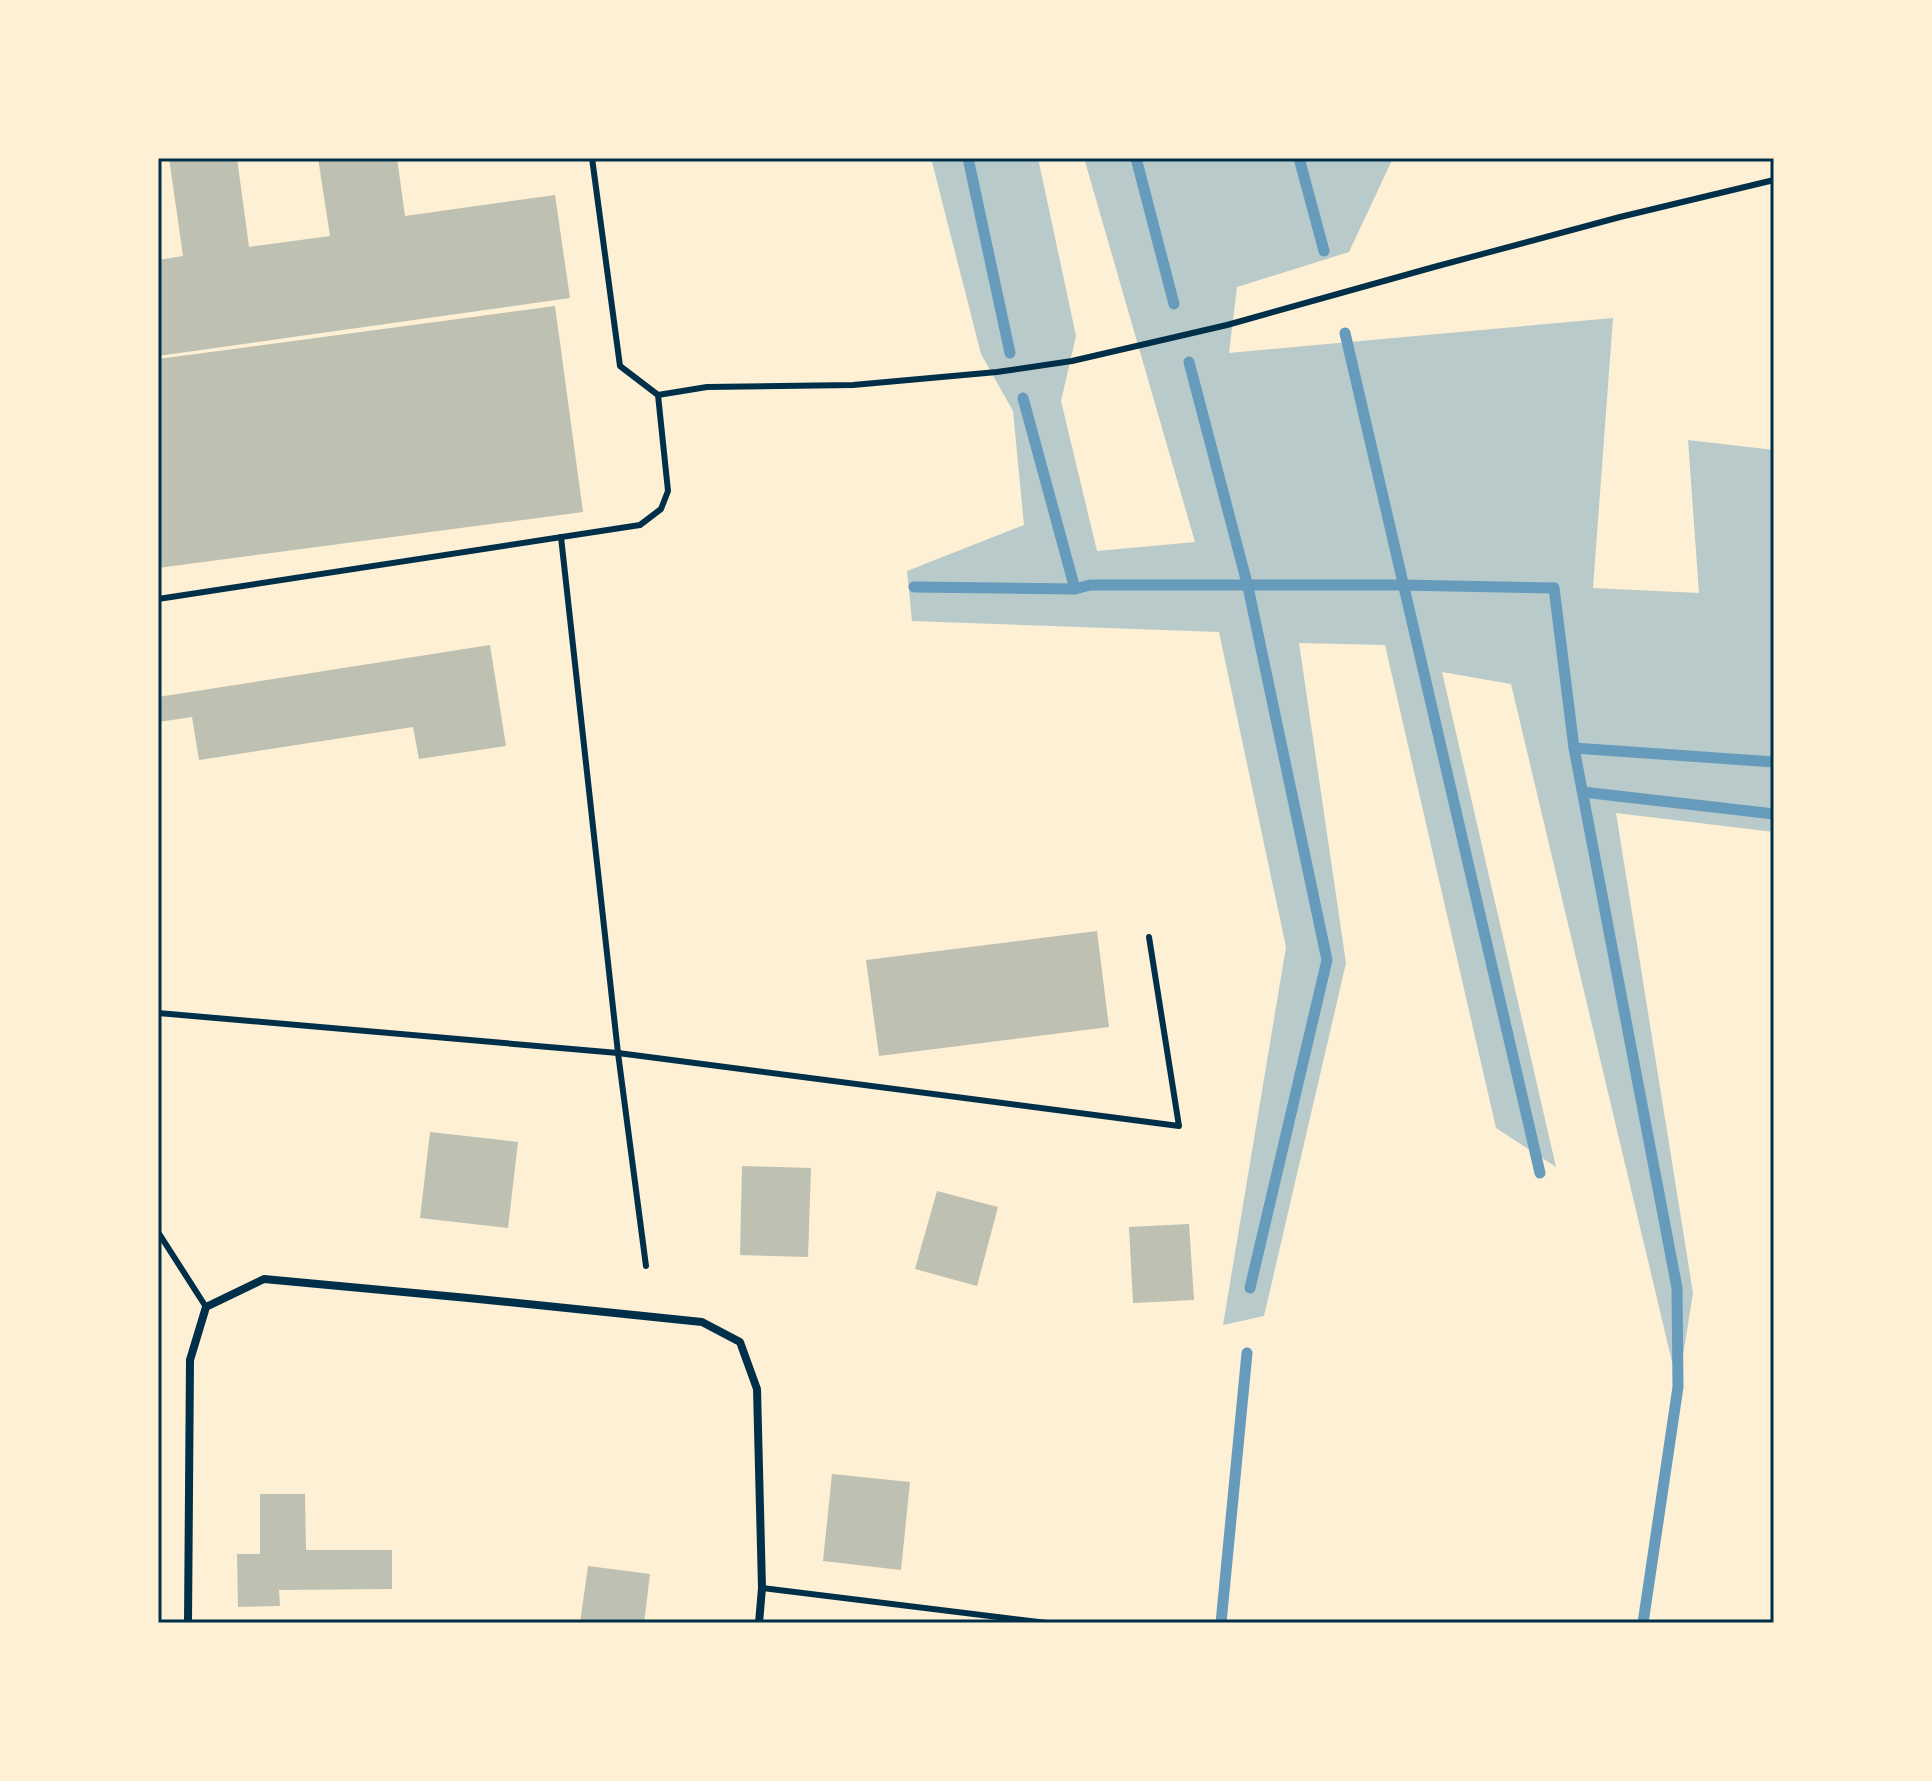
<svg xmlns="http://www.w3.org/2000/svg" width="1932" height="1781" font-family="Arial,sans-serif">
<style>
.green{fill:#b9caca}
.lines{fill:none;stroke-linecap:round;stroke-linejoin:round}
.stream{stroke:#669bbc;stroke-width:11}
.building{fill:#bec0b2}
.service{stroke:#003049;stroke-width:6}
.minor{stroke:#003049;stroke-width:8}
.neatline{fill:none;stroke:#003049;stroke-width:3}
</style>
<rect width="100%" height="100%" fill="#fdf0d5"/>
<polygon class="green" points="931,158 1038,158 1076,336 1061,401 1097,551 1195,542 1084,158 1393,158 1349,252 1237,287 1229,353 1613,318 1593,588 1699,593 1688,440 1774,450 1774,832 1616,813 1693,1293 1678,1387 1511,684 1442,672 1556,1167 1496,1128 1385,645 1299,643 1346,963 1264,1316 1223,1325 1286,947 1219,632 912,621 907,571 1024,525 1013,411 981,354"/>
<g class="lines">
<g class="stream">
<polyline points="968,158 1010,353"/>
<polyline points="1136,158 1174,304"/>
<polyline points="1299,158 1324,251"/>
<polyline points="1345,333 1540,1173"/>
<polyline points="1189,362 1248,587 1327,960 1250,1288"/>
<polyline points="1023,398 1075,589"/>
<polyline points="914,587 1075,589 1090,585 1402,585 1554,588 1574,748 1774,762"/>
<polyline points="1574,748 1677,1288 1678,1387 1643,1623"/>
<polyline points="1583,792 1774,814"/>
<polyline points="1221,1623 1247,1353"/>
</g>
</g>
<g class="building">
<polygon points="169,158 237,158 249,247 330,236 318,158 397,158 405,216 555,195 570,298 158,356 158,260 183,256"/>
<polygon points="555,306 583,512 158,568 158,359"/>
<polygon points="490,645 506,746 419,759 413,727 199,760 192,717 158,722 158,697"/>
<polygon points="1097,931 1109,1027 879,1056 866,960"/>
<polygon points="430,1132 518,1142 508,1228 420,1218"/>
<polygon points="742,1166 811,1168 808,1257 740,1255"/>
<polygon points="937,1191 998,1207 977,1286 915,1269"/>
<polygon points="1189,1224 1194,1300 1133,1303 1129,1227"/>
<polygon points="832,1474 910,1482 901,1570 823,1561"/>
<polygon points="260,1494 305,1494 306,1550 392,1550 392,1589 279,1590 280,1606 238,1607 237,1554 260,1554"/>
<polygon points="588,1566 650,1574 644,1623 580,1623"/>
</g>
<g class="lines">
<g class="service">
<polyline points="592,158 620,366 658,395 707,387 853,385 997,372 1072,361 1227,325 1434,267 1620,217 1774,180"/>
<polyline points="561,537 618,1053 646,1266"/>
<polyline points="158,599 640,525 661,509 668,491 658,395"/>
<polyline points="158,1013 618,1053 1179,1126 1149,937"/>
<polyline points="158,1232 206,1307"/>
<polyline points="762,1588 1047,1623"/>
</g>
<polyline class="minor" points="188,1623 190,1360 206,1307 264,1279 468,1298 702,1322 740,1342 757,1389 762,1588 759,1623"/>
</g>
<rect width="1932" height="1781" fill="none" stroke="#fdf0d5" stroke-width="320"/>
<rect x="160" y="160" width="1612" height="1461" class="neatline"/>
</svg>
